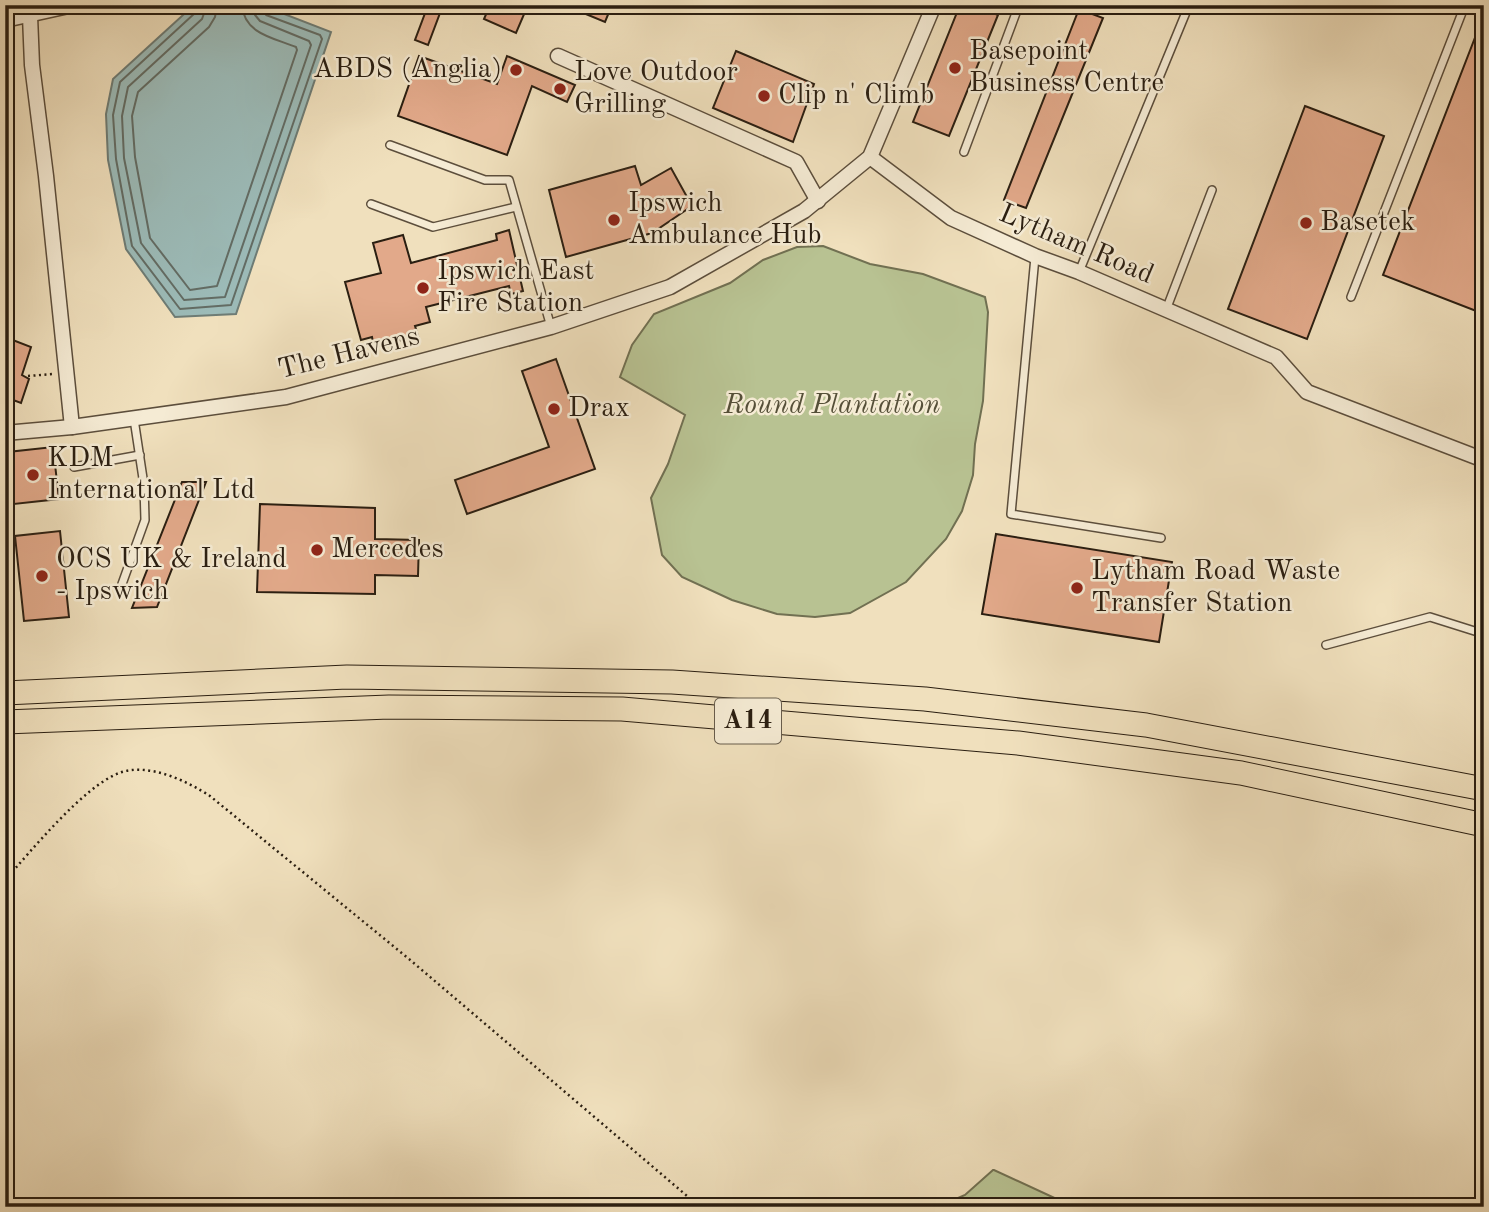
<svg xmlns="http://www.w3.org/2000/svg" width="1489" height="1212" font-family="'Old Standard TT',serif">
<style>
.green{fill:#b8c292;stroke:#717052;stroke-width:2}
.water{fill:#9cbbb8;stroke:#6e7c75;stroke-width:2}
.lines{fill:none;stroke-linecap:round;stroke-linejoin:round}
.shore{stroke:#636c64;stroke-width:2}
.building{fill:#e2a98a;stroke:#2a1e11;stroke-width:2}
.service-casing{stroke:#5c4e3c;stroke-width:10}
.minor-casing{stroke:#5c4e3c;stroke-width:17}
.trunk-casing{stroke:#2a1e11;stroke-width:25}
.path{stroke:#2a1e11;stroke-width:2.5;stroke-dasharray:2 3.5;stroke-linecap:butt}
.service{stroke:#f5ebd4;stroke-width:7}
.minor{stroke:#f5ebd4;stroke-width:14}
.trunk{stroke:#f0e0bd;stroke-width:23}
.poi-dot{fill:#8f2418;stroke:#f5ebd4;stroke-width:2.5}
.labels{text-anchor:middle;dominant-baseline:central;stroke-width:5;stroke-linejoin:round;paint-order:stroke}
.shield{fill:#f5ebd4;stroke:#675c4c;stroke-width:2}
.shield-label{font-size:26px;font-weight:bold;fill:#2a1e11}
.poi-label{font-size:28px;fill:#2a1e11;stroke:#f5ebd4;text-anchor:start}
.street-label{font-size:28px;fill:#2a1e11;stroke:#f5ebd4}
.park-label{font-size:28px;font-style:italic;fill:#554f38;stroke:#f5ebd4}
</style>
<rect width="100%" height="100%" fill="#f0e0bd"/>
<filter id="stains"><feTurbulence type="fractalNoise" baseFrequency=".00286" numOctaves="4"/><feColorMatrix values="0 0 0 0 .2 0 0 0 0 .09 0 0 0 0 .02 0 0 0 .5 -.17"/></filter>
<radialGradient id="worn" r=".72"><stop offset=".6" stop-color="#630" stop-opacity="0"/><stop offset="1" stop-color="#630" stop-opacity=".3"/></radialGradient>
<g class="green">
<polygon points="823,246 870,264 923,274 985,297 988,312 983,401 975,444 973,475 962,511 946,539 906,582 850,613 815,617 777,614 732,600 682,577 662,555 651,498 668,464 685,415 620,377 632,345 654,314 730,283 763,260 797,247"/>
<polygon points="993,1170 994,1170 1074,1207 956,1207 958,1198 965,1195"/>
</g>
<polygon class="water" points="194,5 261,5 331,32 236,314 175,317 126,249 108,160 106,114 113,79"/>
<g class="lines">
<g class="shore">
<polyline points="198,5 195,13 120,82 113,115 116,159 132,246 180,309 231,305 322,39 320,35 266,15 262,5"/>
<polyline points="207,5 202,19 128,87 122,116 124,158 141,243 184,300 225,297 311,45 309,41 260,21 255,15 253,5"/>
<path d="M217 5 215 17 209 27 138 92 132 116 135 157 150 238 190 290 217 286 297 50 296 47C274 38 244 34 242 5"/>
</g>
</g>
<g class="building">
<polygon points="490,5 528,5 516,33 484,19"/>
<polygon points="564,5 612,5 605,22"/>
<polygon points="960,5 975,5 998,15 949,136 913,122"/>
<polygon points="427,8 440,13 428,45 415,40"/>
<polygon points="1079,9 1103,18 1026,208 1004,200"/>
<polygon points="1483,17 1484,17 1484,314 1383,275"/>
<polygon points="736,51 814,84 793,142 713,108"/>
<polygon points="419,56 497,84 507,56 575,85 567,102 532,86 507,155 398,116"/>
<polygon points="1305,106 1384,136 1307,339 1228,309"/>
<polygon points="635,166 641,185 671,168 692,206 652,233 566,257 549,190"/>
<polygon points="509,230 523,291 511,294 509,286 426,307 430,322 415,326 418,336 374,347 372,337 361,340 345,282 381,273 373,243 403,235 411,263 497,240 496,234"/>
<polygon points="5,337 31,347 22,375 29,379 21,403 5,397"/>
<polygon points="556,359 595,469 467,514 455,480 549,447 522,371"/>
<polygon points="53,447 59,499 14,504 8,452"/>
<polygon points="182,482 206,482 157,607 132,608"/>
<polygon points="260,504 375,508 375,539 419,540 418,576 375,575 375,594 257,592"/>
<polygon points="60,531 69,617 24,621 15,536"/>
<polygon points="996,534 1172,562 1159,642 982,614"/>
</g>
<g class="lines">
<g class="service-casing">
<g id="service">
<polyline points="390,145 485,180 509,180 551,327"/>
<polyline points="964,152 1019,5"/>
<polyline points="371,204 433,227 516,207"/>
<polyline points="1035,257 1011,514 1161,538"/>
<polyline points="1079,272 1189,5"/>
<polyline points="1351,297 1465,5"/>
<polyline points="1166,310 1212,190"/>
<polyline points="74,467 140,455"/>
<polyline points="122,584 145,520 144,485 134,419"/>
<polyline points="1326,645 1430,617 1484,634"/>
</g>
</g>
<g class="minor-casing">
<g id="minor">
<polyline points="30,16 32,65 46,176 72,427"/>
<polyline points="5,20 73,5"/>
<polyline points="558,56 796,162 818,201"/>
<polyline points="870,157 951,218 1035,256 1079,272 1276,357 1307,392 1484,460"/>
<polyline points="5,433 72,427 286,397 551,327 670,287 804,211 870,157 934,5"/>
</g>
</g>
<g class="trunk-casing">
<g id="trunk">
<polyline points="5,693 347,677 672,682 925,699 1146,725 1484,789"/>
<polyline points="5,722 389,707 622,709 1018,743 1241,773 1484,825"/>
</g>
</g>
<g class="path">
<polyline points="28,376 53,374"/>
<path d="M5 880C32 850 83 787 119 773 148 762 187 781 210 796L409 959 700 1207"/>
</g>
<use href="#service" class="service"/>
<use href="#minor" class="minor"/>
<use href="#trunk" class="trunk"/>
</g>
<g class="poi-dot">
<circle cx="955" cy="68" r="7"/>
<circle cx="516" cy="70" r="7"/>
<circle cx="560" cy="89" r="7"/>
<circle cx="764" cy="96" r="7"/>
<circle cx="614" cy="220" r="7"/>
<circle cx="1306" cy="223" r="7"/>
<circle cx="423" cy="288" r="7"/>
<circle cx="554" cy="409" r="7"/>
<circle cx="33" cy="475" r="7"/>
<circle cx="317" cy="550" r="7"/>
<circle cx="42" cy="576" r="7"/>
<circle cx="1077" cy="588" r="7"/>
</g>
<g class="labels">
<rect class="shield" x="715" y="698.5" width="66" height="45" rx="5"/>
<g class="shield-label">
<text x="748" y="721">A14</text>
</g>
<g class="poi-label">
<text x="969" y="52">Basepoint<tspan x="969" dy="32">Business Centre</tspan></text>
<text x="502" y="70" text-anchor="end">ABDS (Anglia)</text>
<text x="574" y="73">Love Outdoor<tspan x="574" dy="32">Grilling</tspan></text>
<text x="778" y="96">Clip n' Climb</text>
<text x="628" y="204">Ipswich<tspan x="628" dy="32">Ambulance Hub</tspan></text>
<text x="1320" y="223">Basetek</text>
<text x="437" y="272">Ipswich East<tspan x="437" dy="32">Fire Station</tspan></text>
<text x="568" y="409">Drax</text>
<text x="47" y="459">KDM<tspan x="47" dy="32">International Ltd</tspan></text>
<text x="331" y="550">Mercedes</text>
<text x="56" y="560">OCS UK &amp; Ireland<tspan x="56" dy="32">- Ipswich</tspan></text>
<text x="1091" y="572">Lytham Road Waste<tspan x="1091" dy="32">Transfer Station</tspan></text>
</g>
<g class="street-label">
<text transform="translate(1076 245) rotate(23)">Lytham Road</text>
<text transform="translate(349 354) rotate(-14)">The Havens</text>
</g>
<g class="park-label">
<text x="832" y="406">Round Plantation</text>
</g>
</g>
<rect width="1489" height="1212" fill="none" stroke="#f0e0bd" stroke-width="28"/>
<rect x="7" y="7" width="1475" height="1198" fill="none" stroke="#2a1e11" stroke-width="3.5"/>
<rect x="14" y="14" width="1461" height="1184" fill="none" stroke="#2a1e11" stroke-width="2"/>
<rect width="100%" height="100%" filter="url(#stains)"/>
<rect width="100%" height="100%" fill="url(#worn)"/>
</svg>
